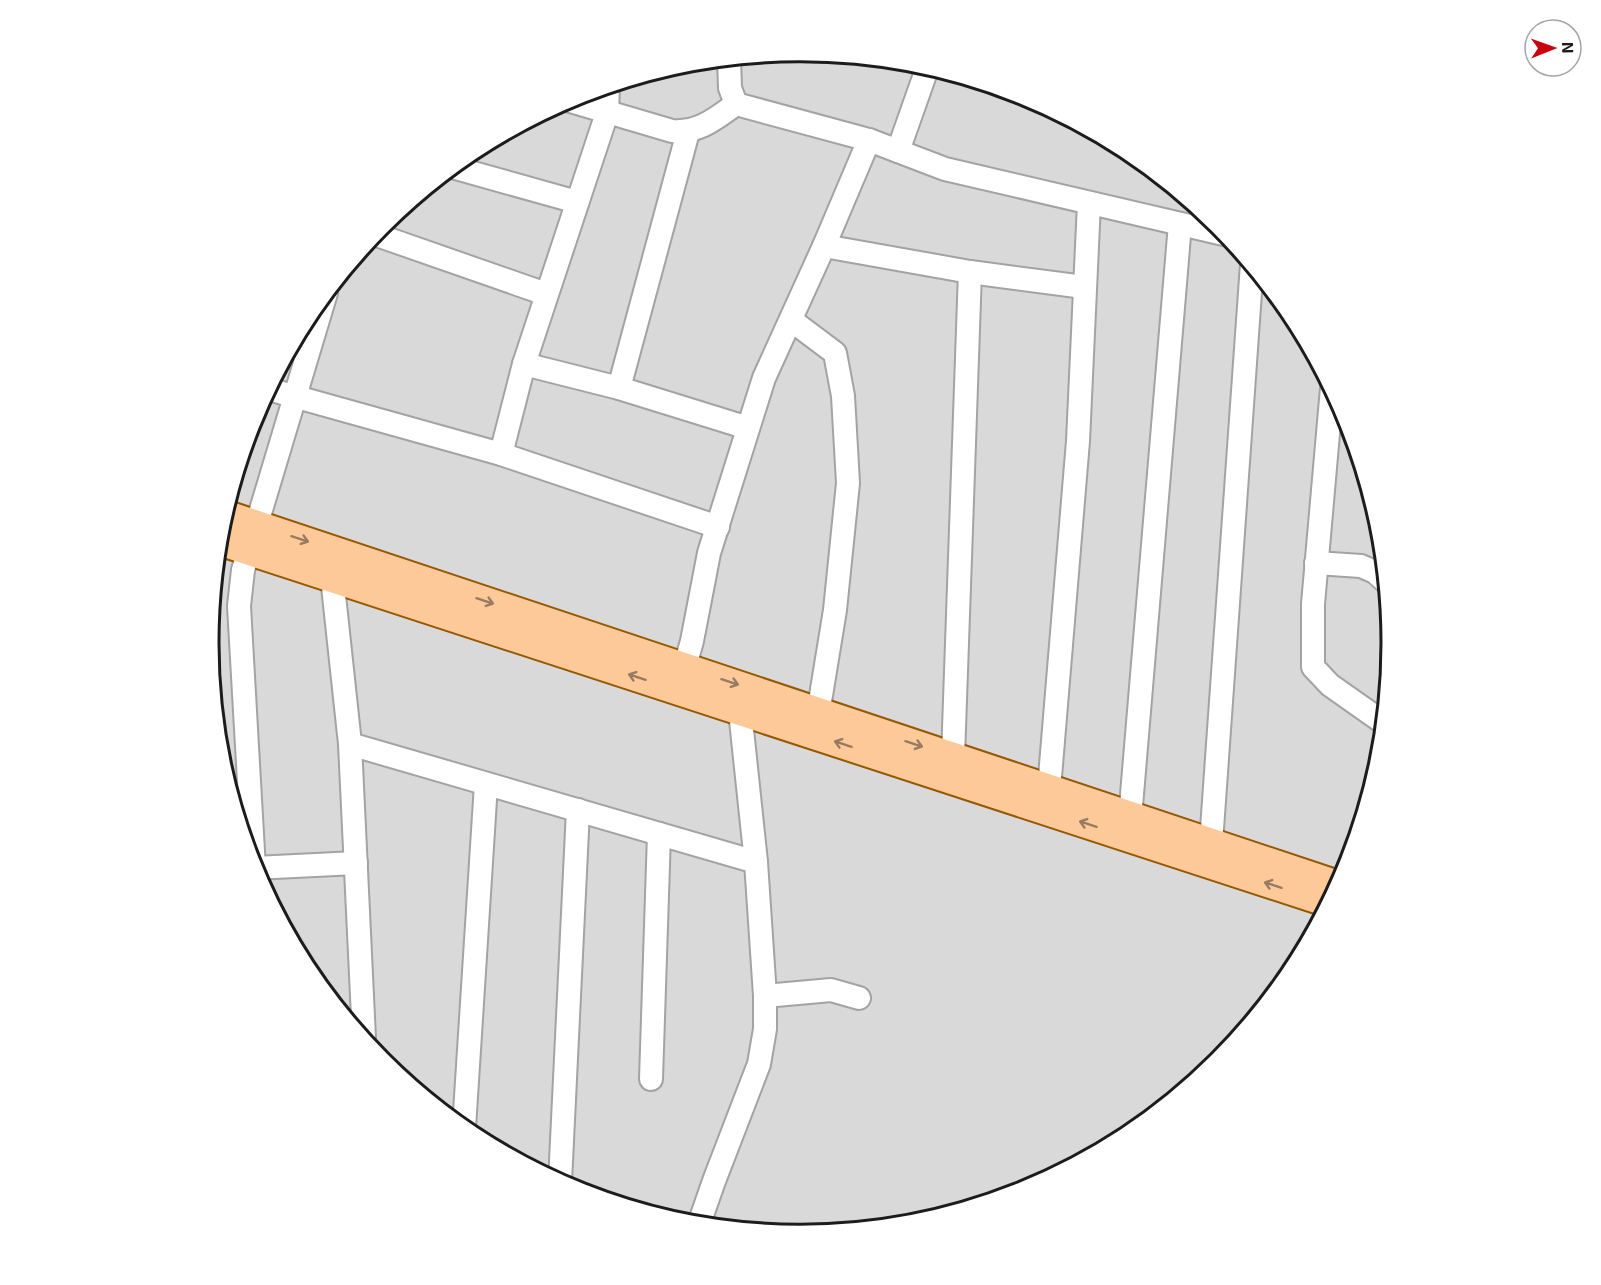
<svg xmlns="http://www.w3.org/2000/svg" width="1601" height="1285" font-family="'Exo 2',sans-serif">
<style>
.residential{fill:#dad9d9}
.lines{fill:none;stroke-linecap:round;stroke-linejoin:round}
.minor-casing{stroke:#a3a3a3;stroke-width:26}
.major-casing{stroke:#955800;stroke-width:32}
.minor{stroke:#fff;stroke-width:22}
.major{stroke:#fdc998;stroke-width:28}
.oneway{stroke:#987b60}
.rim{fill:none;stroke:#1c1c1c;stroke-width:3}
</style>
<rect width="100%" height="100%" fill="#eee9e2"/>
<circle class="residential" cx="800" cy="642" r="590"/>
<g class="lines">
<g class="minor-casing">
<g id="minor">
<polyline points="729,58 730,88 736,104 869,140 945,169 1228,235"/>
<path d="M567 100 672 131C699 133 715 119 736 104"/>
<polyline points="898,151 928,66"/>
<polyline points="452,167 577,202"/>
<polyline points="374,234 546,294"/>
<polyline points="824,246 970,272 1084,287"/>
<polyline points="791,320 835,353 843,396 848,483 835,610 816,726"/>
<polyline points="524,364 619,388 748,428"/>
<polyline points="619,388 688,132"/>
<polyline points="1332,388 1313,604 1313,667 1330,685 1384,723"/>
<polyline points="268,389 501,454 718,527"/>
<polyline points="501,454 524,364 607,113 608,86"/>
<polyline points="1316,563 1361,566 1375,572 1386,582"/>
<polyline points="332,577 350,744 364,1038"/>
<polyline points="680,684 692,641 709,553 764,378 824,246 869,140"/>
<polyline points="350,744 756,862"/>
<polyline points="953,757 970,272"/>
<polyline points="1049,789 1078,441 1089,203"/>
<polyline points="1129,830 1180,224"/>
<polyline points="1211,843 1252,264"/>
<polyline points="254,868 356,863"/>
<polyline points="254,869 239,606 243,570 326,293"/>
<polyline points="765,996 831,990 859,998"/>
<polyline points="651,1079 659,834"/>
<polyline points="464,1128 486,784"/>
<polyline points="560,1182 578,810"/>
<polyline points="699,1224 714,1181 759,1064 765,1029 765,996 756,862 740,711"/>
</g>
</g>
<g class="major-casing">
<g id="major">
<polyline points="224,514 1338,885"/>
<polyline points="219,541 1329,903"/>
</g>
</g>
<use href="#minor" class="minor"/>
<use href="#major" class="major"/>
</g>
<defs><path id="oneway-shaft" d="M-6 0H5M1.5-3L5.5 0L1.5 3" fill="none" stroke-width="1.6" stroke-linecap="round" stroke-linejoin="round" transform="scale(1.5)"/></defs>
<g class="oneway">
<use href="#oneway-shaft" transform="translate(300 539) rotate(18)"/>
<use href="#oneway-shaft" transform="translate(485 601) rotate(18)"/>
<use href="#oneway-shaft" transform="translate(637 677) rotate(-162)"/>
<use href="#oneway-shaft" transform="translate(730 682) rotate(18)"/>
<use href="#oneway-shaft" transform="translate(843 744) rotate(-162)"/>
<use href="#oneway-shaft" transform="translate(914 744) rotate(18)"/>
<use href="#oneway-shaft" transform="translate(1088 824) rotate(-162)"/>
<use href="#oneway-shaft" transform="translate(1273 885) rotate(-162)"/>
</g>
<path d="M0 0H1601V1285H0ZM219 643a581 581 0 1 1 1162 0a581 581 0 1 1-1162 0Z" fill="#fff" fill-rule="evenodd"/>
<path class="rim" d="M219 643a581 581 0 1 1 1162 0a581 581 0 1 1-1162 0Z"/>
<g transform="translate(1553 48) rotate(89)"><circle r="28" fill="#ffffff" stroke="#a4a4a4" stroke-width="1.5"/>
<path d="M0-4.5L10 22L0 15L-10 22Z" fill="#c90010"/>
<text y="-9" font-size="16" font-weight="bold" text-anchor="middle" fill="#1c1c1c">N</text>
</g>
</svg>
